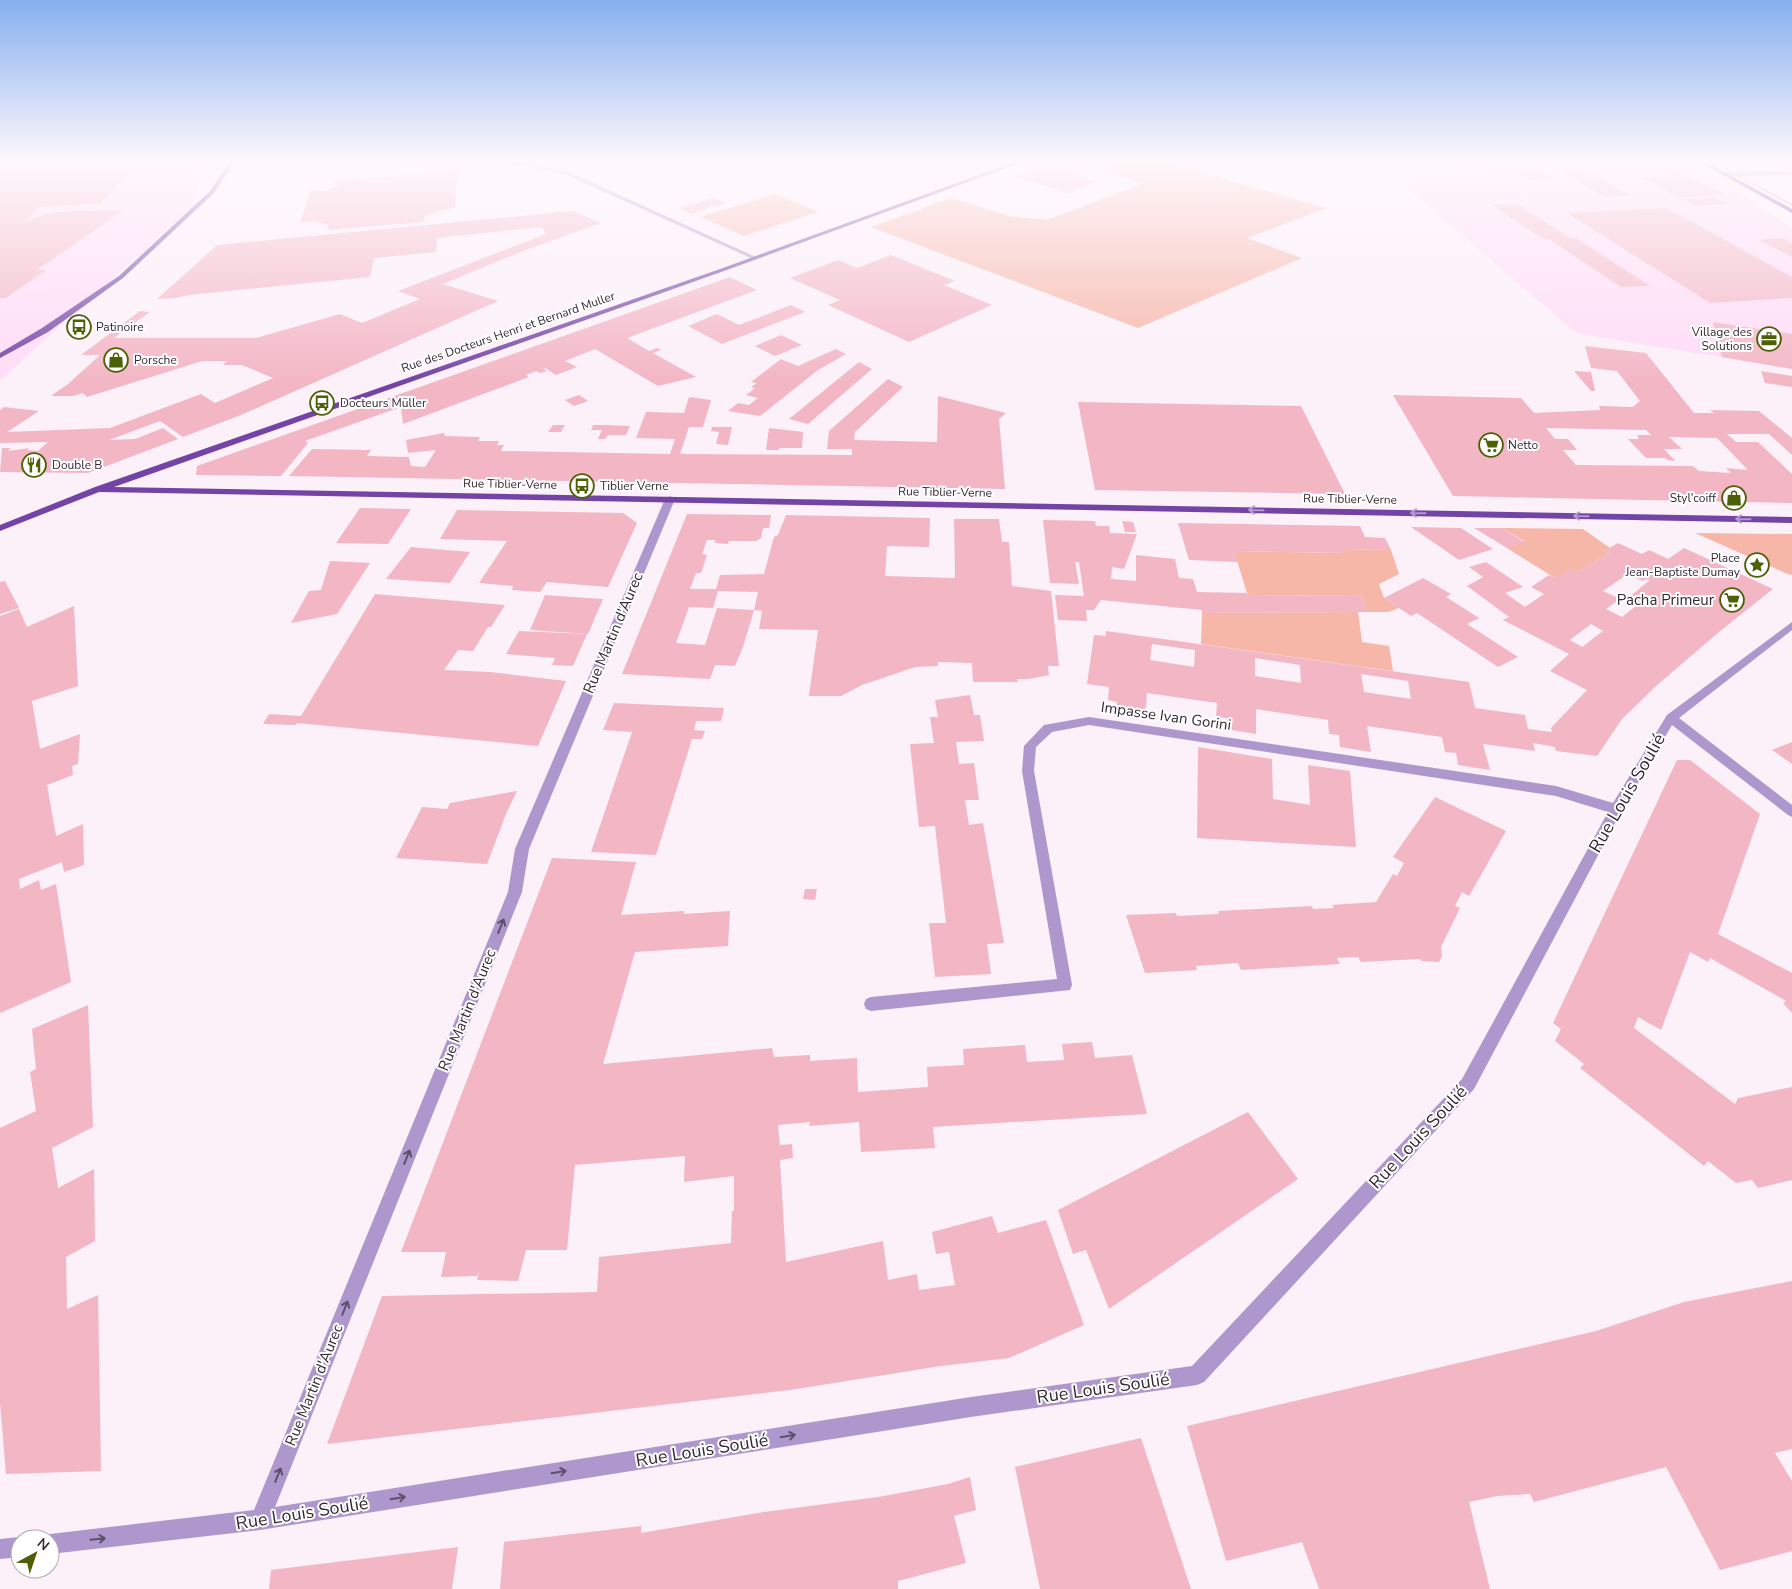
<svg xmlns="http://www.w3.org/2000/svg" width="1792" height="1589" font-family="'Nunito Sans',sans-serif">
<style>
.built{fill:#fedbf7}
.green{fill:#f6b6a8}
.building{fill:#f3b6c5;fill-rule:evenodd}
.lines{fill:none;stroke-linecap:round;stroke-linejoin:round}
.minor{fill:#ad97cd;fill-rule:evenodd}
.major{fill:#7344a6;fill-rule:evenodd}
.tram{stroke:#7b6f78;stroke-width:1}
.oneway{stroke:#b298ce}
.oneway2{stroke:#5f5069}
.labels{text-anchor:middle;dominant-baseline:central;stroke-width:4;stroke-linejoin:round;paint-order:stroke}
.far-poi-label{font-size:12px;fill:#352a33;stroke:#fff;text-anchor:start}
.far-street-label{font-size:12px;fill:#352a33;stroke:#fff}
.poi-label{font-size:15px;fill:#352a33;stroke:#fff;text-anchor:end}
.street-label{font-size:15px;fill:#352a33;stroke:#fff}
.near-street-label{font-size:18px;fill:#352a33;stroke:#fff}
</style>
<rect width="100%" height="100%" fill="#fcf0f9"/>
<g class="built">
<polygon points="0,160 204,160 193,206 0,380"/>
<polygon points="1450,160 1675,160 1753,201 1792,228 1792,369 1576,333 1404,185 1479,170"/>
</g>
<g class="green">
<polygon points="1117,160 1157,160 1326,208 1247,238 1302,258 1138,328 871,227 951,198 1009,216 1047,220 1143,184 1102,170 1122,162"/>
<polygon points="775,194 818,212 744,236 701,217"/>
<polygon points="1502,528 1583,529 1610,548 1604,551 1609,554 1576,572 1555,578 1507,548 1524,541"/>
<polygon points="1695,533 1792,534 1792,574 1790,575"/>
<polygon points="1342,549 1391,550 1399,574 1379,584 1384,598 1399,608 1388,612 1367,612 1361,595 1248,596 1234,551 1343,553"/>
<polygon points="1358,612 1362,642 1389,646 1393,671 1201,644 1202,613"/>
</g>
<g class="building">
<polygon points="0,160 136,160 135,162 138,162 130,168 132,168 101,203 40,207 26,222 39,216 58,212 124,210 37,270 46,270 6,298 0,298"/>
<polygon points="1542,160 1568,160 1630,195 1604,197"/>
<polygon points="1637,160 1663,160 1690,174 1673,175 1675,176 1686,175 1724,195 1678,197 1641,178 1670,176"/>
<polygon points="1750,160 1792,160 1792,169 1769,169"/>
<polygon points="1050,163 1085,174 1078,176 1096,182 1068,193 1014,176"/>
<polygon points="1535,167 1554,179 1530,180 1511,168"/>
<polygon points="454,168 468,171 457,175 455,208 441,210 425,216 423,222 327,230 329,225 314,221 300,223 311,190 325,191 340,185 334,184 334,181 443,172"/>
<polygon points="1216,191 1225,194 1221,196 1228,198 1224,200 1214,197 1219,195 1212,193"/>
<polygon points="713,198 726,203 717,206 714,205 692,214 679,208"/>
<polygon points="1715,198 1728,204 1695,206 1683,199"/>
<polygon points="1517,204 1570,238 1576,238 1650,286 1621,287 1549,239 1543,239 1492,205"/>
<polygon points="1667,208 1792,277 1792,298 1710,303 1567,213"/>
<polygon points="573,211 601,223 523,251 443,284 498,301 241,415 183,437 160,421 109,440 135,439 163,428 178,439 88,473 0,472 2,448 11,448 8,451 29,448 27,450 38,451 48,442 0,443 0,410 4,407 39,411 7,432 110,428 201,394 215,403 273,378 242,365 223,365 227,361 202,361 87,397 83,393 73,396 51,396 68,384 100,355 81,355 140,311 150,312 114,338 256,338 340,314 362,323 420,299 398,291 546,234 542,227 437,238 436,252 374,258 370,277 189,295 176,298 157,299 217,245"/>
<polygon points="909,220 916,222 903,228 895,225"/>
<polygon points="1783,238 1792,243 1792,257 1759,240"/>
<polygon points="891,255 955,281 944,285 992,305 909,342 828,305 840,300 790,278 838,260 857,268"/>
<polygon points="730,277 757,290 627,338 649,351 657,348 661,350 653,353 696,377 658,386 595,349 565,361 577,367 556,375 545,368 543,368 547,371 540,373 536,371 526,375 529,377 403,424 401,407 305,441 308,443 281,476 196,475 197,466"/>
<polygon points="791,305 805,312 722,344 688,326 717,314 739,325"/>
<polygon points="1713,322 1792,334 1792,369 1722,357"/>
<polygon points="781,335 802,345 775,356 755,346"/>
<path d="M1585 346 1646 353 1694 413H1714L1710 410 1759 411 1792 438V455L1769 434H1727L1736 442H1758L1792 474V503L1453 496 1393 395 1521 398 1534 413 1600 410 1599 406 1633 407 1640 401 1617 371 1591 368ZM1546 428 1646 430 1651 435H1637L1639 439H1628L1646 458H1665L1668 460 1675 461 1664 449H1682L1669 437 1717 438 1748 470 1726 468 1731 473 1699 471 1693 466 1576 465 1563 450H1577L1568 439H1555Z"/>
<polygon points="836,349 846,354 818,370 760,416 728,411 738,403 749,405 758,398 746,395 755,388 751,387 757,383 751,382 781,359 798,366"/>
<polygon points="859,362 872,369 808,424 789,419"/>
<polygon points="1574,371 1591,372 1595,391 1591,391"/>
<polygon points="1761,371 1792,376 1792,387 1765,383"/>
<polygon points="888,379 903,387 855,432 854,440 937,442 938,396 1006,413 999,419 1005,489 289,476 312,449 371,450 367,456 409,457 411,466 425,467 436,450 408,453 406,440 444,433 445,436 480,437 478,441 499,441 497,445 504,445 501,451 670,454 675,439 636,438 646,412 684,413 689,397 711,400 703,427 689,427 680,454 852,455 852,449 827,449 829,431"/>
<polygon points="579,395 588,401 574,406 565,400"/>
<polygon points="1078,402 1301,406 1345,494 1095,490"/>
<polygon points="553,425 565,425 561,432 548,432"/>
<polygon points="593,425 603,425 630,426 626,435 608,435 605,439 598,439 602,430 591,430"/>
<polygon points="712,427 732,427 728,445 716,444 719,432 711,431"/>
<polygon points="769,428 803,432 802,448 779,448 779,450 766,450"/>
<polygon points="360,508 411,509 388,544 336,543"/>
<polygon points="457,510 623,513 637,523 608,587 547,582 540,592 512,590 513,586 479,583 507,541 440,539"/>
<polygon points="687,514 771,515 769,528 763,528 761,538 756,541 729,541 728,544 715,543 715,540 707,540 702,554 707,555 701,573 696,573 690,589 716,589 720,575 764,574 774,537 778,535 786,515 930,518 929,547 887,546 885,576 955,578 954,519 999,519 1002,542 1009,542 1012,586 1051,591 1059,666 1048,666 1049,675 1028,679 1017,679 1018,682 973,682 972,663 938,662 938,666 915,667 862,685 841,696 809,696 818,630 759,629 762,611 754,610 758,592 718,591 713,608 689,607 676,643 705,645 717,608 754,610 743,647 735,666 715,665 710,679 622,674"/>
<polygon points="1043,520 1095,521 1096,526 1109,526 1110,533 1137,534 1124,569 1112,567 1111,579 1136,581 1136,555 1175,559 1179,578 1193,579 1197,592 1247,593 1248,596 1361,595 1367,612 1202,613 1202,610 1101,600 1094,610 1086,610 1087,621 1058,620 1055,595 1084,596 1079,562 1075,562 1079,584 1050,583"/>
<polygon points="1122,521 1133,522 1136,532 1125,532"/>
<polygon points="1178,523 1360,526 1365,537 1385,538 1391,550 1342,549 1344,553 1234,551 1238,562 1189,560"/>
<polygon points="1411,527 1461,528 1493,549 1459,560"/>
<polygon points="1474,528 1502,528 1524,542 1507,548"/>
<path d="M1618 543 1642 554 1649 550 1668 559 1684 548 1773 589 1719 632 1656 686 1622 719 1597 756 1556 751 1555 747 1533 743 1535 751 1483 744 1490 770 1458 765 1456 753 1445 752 1442 737 1367 726 1371 752 1340 747 1339 735 1329 734 1328 720 1256 709V734L1226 729 1227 718 1216 717 1217 703 1147 693 1145 716 1117 712V702L1108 700 1109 687 1087 684 1094 635 1106 636V631L1469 682 1475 708 1525 715 1528 729 1552 732 1551 728 1587 690 1550 671 1569 654 1503 620 1509 617 1467 586 1483 577 1469 567 1486 562 1523 587 1505 593 1525 607 1544 594 1531 587 1549 575 1555 578 1570 569 1576 572 1609 554 1604 551ZM1628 574 1643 581 1646 579 1650 580 1628 598 1640 603 1622 617 1606 609 1620 599 1603 591ZM1591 624 1603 631 1582 647 1570 640ZM1152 644 1195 650 1194 667 1150 660ZM1255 658 1300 665 1301 683 1255 676ZM1361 674 1408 681 1411 699 1364 692Z"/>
<polygon points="411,547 470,552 450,583 386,579"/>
<polygon points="330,561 370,563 337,614 291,623 309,591 321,590"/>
<polygon points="1423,578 1451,594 1446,597 1479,618 1467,624 1518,657 1498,667 1417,613 1411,616 1384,598"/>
<polygon points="5,581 19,608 0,614 0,582"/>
<polygon points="375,594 505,605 491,627 488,627 473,651 458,650 444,670 490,672 566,681 538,746 297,723 295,725 263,724 269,714 301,716"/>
<polygon points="545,595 603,599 588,634 530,630"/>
<polygon points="74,606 78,686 32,701 40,749 80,734 78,764 72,766 73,775 47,785 56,836 83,824 84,865 64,872 62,862 19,879 20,889 39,880 41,890 56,884 71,982 0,1013 0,616 19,609 27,627"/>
<polygon points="519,631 587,634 573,666 552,665 555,658 506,654"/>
<polygon points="970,695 974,715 980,715 984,741 956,742 959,764 974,763 979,800 965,800 969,825 983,823 1004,943 987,944 991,974 935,977 929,923 946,923 935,826 919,827 910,744 934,743 930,717 938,717 935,700"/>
<polygon points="614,703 724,708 721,721 696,721 694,730 705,731 702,739 692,739 656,855 591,852 632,732 603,730"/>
<polygon points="1792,742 1792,764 1772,750"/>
<polygon points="1198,747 1272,759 1273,799 1310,805 1308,765 1350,771 1356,847 1197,838"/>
<polygon points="1677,760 1690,760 1760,814 1718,934 1792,973 1792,1013 1783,1003 1786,1001 1710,958 1708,962 1690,952 1661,1030 1638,1017 1634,1028 1735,1104 1738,1098 1792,1087 1792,1180 1758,1188 1752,1180 1736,1183 1708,1161 1704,1166 1580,1068 1584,1064 1555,1041 1561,1029 1553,1023"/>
<polygon points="517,791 506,814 487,864 396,858 422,807 447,809 450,803"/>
<polygon points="1435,797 1506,831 1469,896 1462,892 1455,906 1460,908 1441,947 1442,956 1439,962 1421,961 1420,959 1361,962 1358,957 1337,958 1340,964 1241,970 1238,963 1196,966 1197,970 1145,973 1126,915 1176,913 1177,916 1219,914 1218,911 1312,906 1313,909 1334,908 1332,905 1376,902 1393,874 1397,876 1404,863 1393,857"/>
<polygon points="552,858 636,862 621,915 684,911 684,914 730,911 728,946 635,952 603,1064 772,1048 774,1057 810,1055 810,1061 857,1058 858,1092 928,1087 927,1067 964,1065 963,1049 1025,1045 1027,1062 1064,1060 1062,1044 1092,1042 1095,1058 1132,1055 1147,1114 933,1127 935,1148 861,1152 859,1122 809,1126 810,1122 778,1125 780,1145 792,1144 793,1158 780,1160 786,1262 883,1241 888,1280 917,1274 919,1290 955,1285 949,1252 936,1254 932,1232 992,1216 998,1233 1046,1220 1084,1325 1009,1358 941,1366 790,1390 327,1444 382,1296 597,1292 599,1257 731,1243 732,1211 734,1211 734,1176 684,1182 685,1156 575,1165 567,1250 526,1250 518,1281 477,1280 479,1271 477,1276 441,1277 446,1252 401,1252"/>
<polygon points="805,889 817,889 815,900 803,899"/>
<polygon points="88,1005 93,1127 52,1148 58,1188 94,1169 95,1241 66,1257 67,1309 98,1295 101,1471 6,1474 0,1403 0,1128 36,1111 30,1072 36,1069 32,1029"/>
<polygon points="1248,1112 1298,1179 1109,1309 1086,1250 1073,1254 1058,1210"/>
<polygon points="1792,1281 1792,1449 1775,1453 1792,1481 1792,1551 1720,1570 1666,1467 1534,1502 1530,1494 1497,1496 1469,1502 1490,1589 1319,1589 1302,1542 1226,1561 1187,1426 1596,1331 1684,1302"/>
<polygon points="1141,1438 1191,1589 1040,1589 1015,1467"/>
<polygon points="970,1477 976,1510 954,1516 966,1563 898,1581 898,1589 500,1589 504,1542 641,1526 641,1533 764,1512 878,1497 948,1484"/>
<polygon points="458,1547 452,1589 269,1589 271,1570"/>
</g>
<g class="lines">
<g class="minor">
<path d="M479 160C510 160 541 164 571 173L758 258 753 259 567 175 548 170Z"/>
<polygon points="1792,171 1792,175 1725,176 1722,174 1725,172"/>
<polygon points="670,496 675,499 529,849 522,892 275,1507 971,1397 1192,1366 1462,1079 1608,812 1556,796 1089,725 1052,732 1036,747 1034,771 1072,985 1070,990 871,1011 866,1009 864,1004 866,999 871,997 1057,979 1022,771 1024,746 1044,725 1089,717 1556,786 1613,803 1667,715 1792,622 1792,630 1679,718 1792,805 1792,817 1788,815 1672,725 1621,812 1474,1089 1204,1382 1197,1385 971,1417 260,1530 50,1554 50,1539 42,1539 50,1534 254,1510 508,892 515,849 665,499"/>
<polygon points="20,1537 26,1539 20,1539 20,1557 0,1559 0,1539"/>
</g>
<g class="major">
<polygon points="231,160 236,160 214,193 123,278 48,332 0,358 0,353 42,328 119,276 210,191"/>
<polygon points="1020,160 1028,160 724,271 114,487 1792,517 1792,523 99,492 0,531 0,525 95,487 720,269"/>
<polygon points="1696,160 1703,160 1792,209 1792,213"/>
</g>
<polyline class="tram" points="1709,160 1792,205"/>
</g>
<defs><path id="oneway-shaft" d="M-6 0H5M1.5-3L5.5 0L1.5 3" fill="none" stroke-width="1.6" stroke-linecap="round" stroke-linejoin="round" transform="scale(1.25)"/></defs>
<g class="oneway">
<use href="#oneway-shaft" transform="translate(1256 510) rotate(-179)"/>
<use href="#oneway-shaft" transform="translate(1418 513) rotate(-179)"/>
<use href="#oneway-shaft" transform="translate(1581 516) rotate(-179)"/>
<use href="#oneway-shaft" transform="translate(1743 519) rotate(-179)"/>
</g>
<g class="oneway2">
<use href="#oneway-shaft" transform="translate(501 926) rotate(-68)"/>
<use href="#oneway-shaft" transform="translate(407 1157) rotate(-68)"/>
<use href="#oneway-shaft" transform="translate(345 1308) rotate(-68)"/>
<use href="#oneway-shaft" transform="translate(788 1436) rotate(-9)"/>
<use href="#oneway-shaft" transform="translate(559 1472) rotate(-9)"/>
<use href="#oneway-shaft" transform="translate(278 1475) rotate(-68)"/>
<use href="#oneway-shaft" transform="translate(398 1498) rotate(-9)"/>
<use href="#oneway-shaft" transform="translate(98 1539) rotate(-6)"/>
</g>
<linearGradient id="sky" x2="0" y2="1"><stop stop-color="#86afef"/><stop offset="0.42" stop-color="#fef8fc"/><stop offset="1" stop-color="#fef8fc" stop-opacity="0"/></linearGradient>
<rect width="1792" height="383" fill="url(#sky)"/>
<defs>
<g id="bus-ring" transform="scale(1.25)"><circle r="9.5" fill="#fff" stroke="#4d6008" stroke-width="1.5"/><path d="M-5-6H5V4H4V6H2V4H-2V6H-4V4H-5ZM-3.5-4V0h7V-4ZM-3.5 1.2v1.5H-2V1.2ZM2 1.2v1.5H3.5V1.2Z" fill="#4d6008"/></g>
<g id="office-ring" transform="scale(1.25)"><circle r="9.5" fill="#fff" stroke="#4d6008" stroke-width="1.5"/><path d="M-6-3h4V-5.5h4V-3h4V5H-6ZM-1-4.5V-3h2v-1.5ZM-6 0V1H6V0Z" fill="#4d6008"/></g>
<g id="shop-ring" transform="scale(1.25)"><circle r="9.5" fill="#fff" stroke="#4d6008" stroke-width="1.5"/><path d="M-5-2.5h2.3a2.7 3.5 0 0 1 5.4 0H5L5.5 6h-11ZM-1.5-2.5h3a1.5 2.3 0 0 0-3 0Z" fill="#4d6008"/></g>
<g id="supermarket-ring" transform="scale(1.25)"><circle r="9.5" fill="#fff" stroke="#4d6008" stroke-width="1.5"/><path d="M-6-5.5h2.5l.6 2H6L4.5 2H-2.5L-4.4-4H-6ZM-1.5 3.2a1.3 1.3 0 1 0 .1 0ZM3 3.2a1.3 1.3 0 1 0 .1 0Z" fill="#4d6008"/></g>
<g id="restaurant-ring" transform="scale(1.25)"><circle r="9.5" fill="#fff" stroke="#4d6008" stroke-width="1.5"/><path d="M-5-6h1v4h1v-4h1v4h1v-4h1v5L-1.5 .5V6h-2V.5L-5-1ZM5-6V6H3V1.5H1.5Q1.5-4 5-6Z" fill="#4d6008"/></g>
<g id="sight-ring" transform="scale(1.25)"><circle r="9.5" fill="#fff" stroke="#4d6008" stroke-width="1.5"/><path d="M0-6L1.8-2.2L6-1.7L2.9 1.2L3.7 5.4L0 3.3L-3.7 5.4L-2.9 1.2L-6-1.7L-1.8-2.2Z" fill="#4d6008"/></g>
</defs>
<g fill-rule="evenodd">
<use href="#bus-ring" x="79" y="327"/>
<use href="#office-ring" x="1769" y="339"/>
<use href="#shop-ring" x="116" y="360"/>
<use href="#bus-ring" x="322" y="403"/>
<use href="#supermarket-ring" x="1491" y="445"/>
<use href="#restaurant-ring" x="34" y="465"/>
<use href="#bus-ring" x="582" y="486"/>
<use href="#shop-ring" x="1734" y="498"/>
<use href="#sight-ring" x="1757" y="565"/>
<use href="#supermarket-ring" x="1732" y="600"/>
</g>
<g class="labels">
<g class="far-poi-label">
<text x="96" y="327">Patinoire</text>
<text x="1752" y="332" text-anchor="end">Village des<tspan x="1752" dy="14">Solutions</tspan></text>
<text x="134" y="360">Porsche</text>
<text x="340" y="403">Docteurs Müller</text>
<text x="1508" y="445">Netto</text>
<text x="52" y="465">Double B</text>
<text x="600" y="486">Tiblier Verne</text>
<text x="1716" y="498" text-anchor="end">Styl'coiff</text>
<text x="1740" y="558" text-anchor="end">Place<tspan x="1740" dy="14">Jean-Baptiste Dumay</tspan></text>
</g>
<g class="far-street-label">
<text transform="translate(508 332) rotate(-19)">Rue des Docteurs Henri et Bernard Muller</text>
<text transform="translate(510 484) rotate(1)">Rue Tiblier-Verne</text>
<text transform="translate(945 492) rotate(1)">Rue Tiblier-Verne</text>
<text transform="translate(1350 499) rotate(1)">Rue Tiblier-Verne</text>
</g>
<g class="poi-label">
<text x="1714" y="600">Pacha Primeur</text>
</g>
<g class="street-label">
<text transform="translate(613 633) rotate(-67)">Rue Martin d'Aurec</text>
<text transform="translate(1166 716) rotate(8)">Impasse Ivan Gorini</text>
<text transform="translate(467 1010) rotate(-68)">Rue Martin d'Aurec</text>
<text transform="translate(314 1385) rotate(-68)">Rue Martin d'Aurec</text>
</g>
<g class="near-street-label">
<text transform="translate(1627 793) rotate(-60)">Rue Louis Soulié</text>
<text transform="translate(1418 1137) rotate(-47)">Rue Louis Soulié</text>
<text transform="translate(1103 1388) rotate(-8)">Rue Louis Soulié</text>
<text transform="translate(702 1450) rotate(-9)">Rue Louis Soulié</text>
<text transform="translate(302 1513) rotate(-9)">Rue Louis Soulié</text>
</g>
</g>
<g transform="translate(35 1554) rotate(40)"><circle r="24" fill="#ffffff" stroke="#aeaaad"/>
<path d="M0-4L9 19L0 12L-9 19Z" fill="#4d6008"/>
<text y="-8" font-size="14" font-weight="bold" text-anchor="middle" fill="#352a33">N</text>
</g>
</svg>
